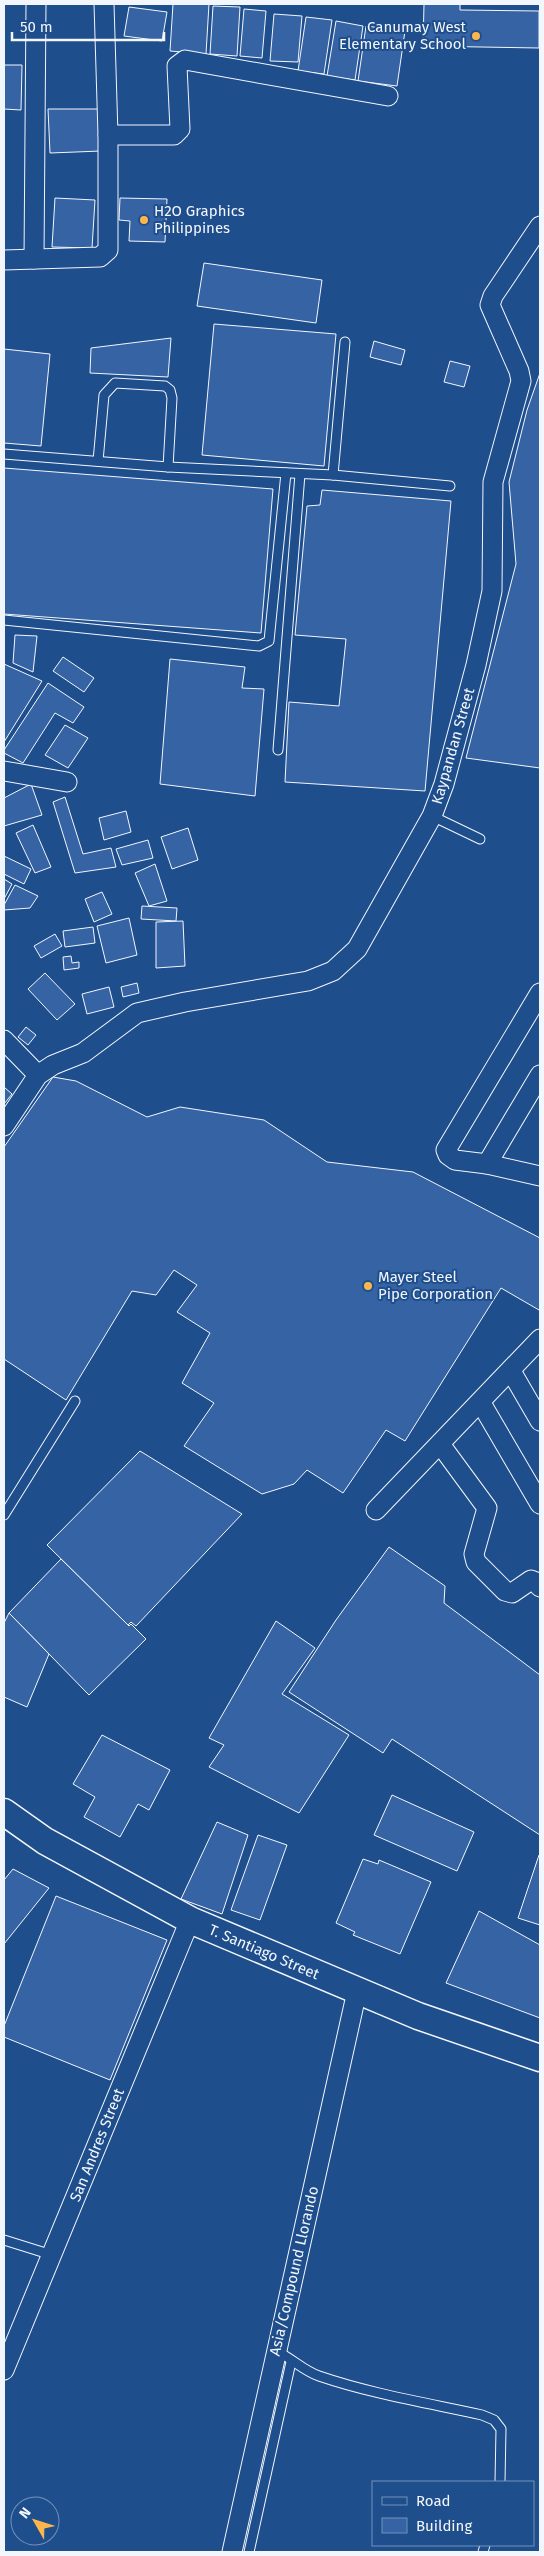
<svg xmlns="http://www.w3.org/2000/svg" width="544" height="2556" font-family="'Fira Sans',sans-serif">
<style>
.building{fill:#3563a3;stroke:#f2f6ff}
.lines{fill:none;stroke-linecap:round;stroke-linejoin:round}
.lane-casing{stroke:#f2f6ff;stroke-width:11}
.street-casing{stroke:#f2f6ff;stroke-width:21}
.secondary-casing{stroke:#f2f6ff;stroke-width:29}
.lane{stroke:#1f4e8c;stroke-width:9}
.street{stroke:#1f4e8c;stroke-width:19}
.secondary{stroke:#1f4e8c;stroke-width:26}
.poi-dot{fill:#ffb74d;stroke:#1f4e8c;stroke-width:2}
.labels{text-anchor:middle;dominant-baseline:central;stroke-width:4;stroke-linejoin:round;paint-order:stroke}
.poi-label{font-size:15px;fill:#f2f6ff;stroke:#1f4e8c;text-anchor:start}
.street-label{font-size:15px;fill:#f2f6ff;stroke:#1f4e8c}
</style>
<rect width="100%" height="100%" fill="#1f4e8c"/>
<g class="building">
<polygon points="173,4 209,4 206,54 170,51"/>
<polygon points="424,4 460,4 460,10 539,11 539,48 423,46"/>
<polygon points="213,6 240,7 237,56 210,54"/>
<polygon points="129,7 167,12 162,41 124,36"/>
<polygon points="244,9 266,11 262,58 240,56"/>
<polygon points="274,14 302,16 298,62 270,61"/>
<polygon points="306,17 332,20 324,74 298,71"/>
<polygon points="336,21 363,26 355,80 327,76"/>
<polygon points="366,26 405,31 397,86 358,81"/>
<polygon points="4,65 22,65 21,110 4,109"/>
<polygon points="48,109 100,109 101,151 50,153"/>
<polygon points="55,198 95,200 92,248 52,247"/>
<polygon points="120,198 167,199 165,242 129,241 130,221 119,220"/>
<polygon points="204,263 322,280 316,323 197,306"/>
<polygon points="214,324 336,334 324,466 202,455"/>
<polygon points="171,338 168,377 90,373 91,348"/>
<polygon points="374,341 405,350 401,365 370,357"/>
<polygon points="4,349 50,354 41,446 4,443"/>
<polygon points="450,361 470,366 464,387 444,382"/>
<polygon points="540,373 540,768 466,758 516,564 509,482 527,410"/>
<polygon points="4,468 273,489 261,633 4,614"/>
<polygon points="322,490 451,501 425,791 285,782 289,702 339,706 346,639 295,635 307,506 320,505"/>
<polygon points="15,635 37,636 33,672 13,663"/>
<polygon points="63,657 94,678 84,692 53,671"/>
<polygon points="170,659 245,667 242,688 264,689 255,796 160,784"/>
<polygon points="4,664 42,681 4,742"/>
<polygon points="48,683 84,707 73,723 55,713 23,763 4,753 4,750"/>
<polygon points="65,725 88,738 68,768 45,755"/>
<polygon points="31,784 42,815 4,826 4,798"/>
<polygon points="65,797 83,854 111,848 116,867 75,873 53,802"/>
<polygon points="126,811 131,832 104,840 99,818"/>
<polygon points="33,825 51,867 35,873 16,833"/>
<polygon points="188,828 198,860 172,869 161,837"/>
<polygon points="148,840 153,858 122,865 116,849"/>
<polygon points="4,856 31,869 24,884 4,874"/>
<polygon points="155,864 167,901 149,906 135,873"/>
<polygon points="4,879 12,884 4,899"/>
<polygon points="15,885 38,896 30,908 4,910 4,905"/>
<polygon points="102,892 112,914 94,922 85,899"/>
<polygon points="142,906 177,908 176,921 141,919"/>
<polygon points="129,918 137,955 106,963 97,926"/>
<polygon points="183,921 185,966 156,968 156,922"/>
<polygon points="93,927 95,943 65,947 63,931"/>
<polygon points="55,934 62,946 41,958 34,946"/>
<polygon points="71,956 72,963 79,962 79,968 64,970 63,957"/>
<polygon points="45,973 75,1004 57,1020 28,989"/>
<polygon points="137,983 139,993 123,997 121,987"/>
<polygon points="109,987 114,1007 87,1014 82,994"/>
<polygon points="26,1027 36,1035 28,1045 18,1037"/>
<polygon points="53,1077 76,1081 147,1117 180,1107 264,1120 327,1162 413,1172 540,1238 540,1308 539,1310 501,1288 405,1441 386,1430 343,1493 307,1470 294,1484 262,1494 184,1446 214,1403 182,1383 210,1333 177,1312 197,1285 174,1270 156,1295 132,1291 66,1400 4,1359 4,1147"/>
<polygon points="4,1087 12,1094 4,1104"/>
<polygon points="140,1451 242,1514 136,1626 131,1622 128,1625 47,1545"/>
<polygon points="389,1547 445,1586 444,1603 540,1675 540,1835 392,1739 383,1753 289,1692 336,1620"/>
<polygon points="61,1559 129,1626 131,1624 146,1639 89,1695 9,1613"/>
<polygon points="9,1613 49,1654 27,1707 4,1697 4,1623"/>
<polygon points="276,1621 315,1648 282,1694 349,1735 299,1813 209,1767 224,1745 209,1738"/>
<polygon points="102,1735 170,1770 149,1810 138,1804 120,1837 84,1817 95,1797 73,1784"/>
<polygon points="392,1795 474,1832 457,1871 374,1835"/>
<polygon points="217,1822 248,1835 222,1914 181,1899"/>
<polygon points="258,1835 287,1845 260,1920 231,1910"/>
<polygon points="539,1855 540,1856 540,1925 518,1918"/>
<polygon points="363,1859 378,1864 379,1860 431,1882 400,1954 353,1935 355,1932 336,1923"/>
<polygon points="13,1869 49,1888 4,1944 4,1880"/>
<polygon points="56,1896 167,1940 110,2080 4,2037 4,2026"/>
<polygon points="479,1911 540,1945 540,2018 446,1983"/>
</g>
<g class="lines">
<g class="lane-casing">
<g id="lane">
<polyline points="4,454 168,467 333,475 450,486"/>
<polyline points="98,461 104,395 115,383 165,386 170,390 172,398 168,467"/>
<polyline points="333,475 345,342"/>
<polyline points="4,620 259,646 269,641 286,473"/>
<polyline points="278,750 300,474"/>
<polyline points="432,816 480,839"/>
<polyline points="4,1515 75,1401"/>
<polyline points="4,2240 52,2255"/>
<path d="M276 2351C292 2358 302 2370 319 2376 372 2394 427 2403 482 2415L494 2420 501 2429 500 2482"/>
<polyline points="249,2552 291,2362"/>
<polyline points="483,2552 485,2545"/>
</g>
</g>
<g class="street-casing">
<g id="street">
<polyline points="108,135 174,135 180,129 177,66 185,60 388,96"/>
<polyline points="34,259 36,4"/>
<polyline points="4,260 100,257 108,250 108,135 104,4"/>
<polyline points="4,771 67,782"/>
<polyline points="540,993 446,1150 448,1155 455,1160 487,1164 540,1176"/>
<polyline points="4,1040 38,1075"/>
<polyline points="4,1126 38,1075 53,1065 83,1053 137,1013 185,1002 308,981 333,971 357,949 432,816 444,784 476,665 492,591 493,482 521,381 519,371 490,305 493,296 540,226"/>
<polyline points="487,1164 540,1075"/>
<polyline points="511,1371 540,1421"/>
<polyline points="481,1403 540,1504"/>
<polyline points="440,1444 487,1508 474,1554 476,1562 505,1591 512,1593 531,1580 536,1582 540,1587"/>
<polyline points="376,1510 540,1339"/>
<polyline points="4,2370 190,1920"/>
<polyline points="232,2552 357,1991"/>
</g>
</g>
<g class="secondary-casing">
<polyline id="secondary" points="4,1812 45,1841 190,1920 418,2016 540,2058"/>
</g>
<use href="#lane" class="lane"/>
<use href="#street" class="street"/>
<use href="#secondary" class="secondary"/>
</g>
<g class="poi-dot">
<circle cx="476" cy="36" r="5"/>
<circle cx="144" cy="220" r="5"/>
<circle cx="368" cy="1286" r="5"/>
</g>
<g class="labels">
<g class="poi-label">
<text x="466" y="27" text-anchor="end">Canumay West<tspan x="466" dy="17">Elementary School</tspan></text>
<text x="154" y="211">H2O Graphics<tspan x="154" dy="17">Philippines</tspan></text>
<text x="378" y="1277">Mayer Steel<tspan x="378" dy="17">Pipe Corporation</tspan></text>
</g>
<g class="street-label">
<text transform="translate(453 746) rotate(-74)">Kaypandan Street</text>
<text transform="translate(264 1952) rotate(23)">T. Santiago Street</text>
<text transform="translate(97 2145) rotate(-68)">San Andres Street</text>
<text transform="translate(294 2271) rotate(-77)">Asia/Compound Llorando</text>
</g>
</g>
<rect width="544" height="2556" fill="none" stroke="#f2f6ff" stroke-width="10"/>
<rect x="372" y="2481" width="162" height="65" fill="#1f4e8c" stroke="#7391ba"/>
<rect x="382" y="2497" width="25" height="8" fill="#1f4e8c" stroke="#7391ba"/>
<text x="416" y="2506" font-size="15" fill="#f2f6ff">Road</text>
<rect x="382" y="2518" width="25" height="15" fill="#3563a3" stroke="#7391ba"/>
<text x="416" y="2531" font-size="15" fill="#f2f6ff">Building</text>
<g transform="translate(35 2521) rotate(309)"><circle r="24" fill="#1f4e8c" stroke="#7391ba"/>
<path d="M0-4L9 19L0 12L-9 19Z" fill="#ffb74d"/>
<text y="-8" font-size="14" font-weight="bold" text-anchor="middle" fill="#f2f6ff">N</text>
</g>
<path d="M12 32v8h152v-8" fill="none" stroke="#f2f6ff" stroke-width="2.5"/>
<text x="20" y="32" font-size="15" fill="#f2f6ff" stroke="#1f4e8c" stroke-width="4" paint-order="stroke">50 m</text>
</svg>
